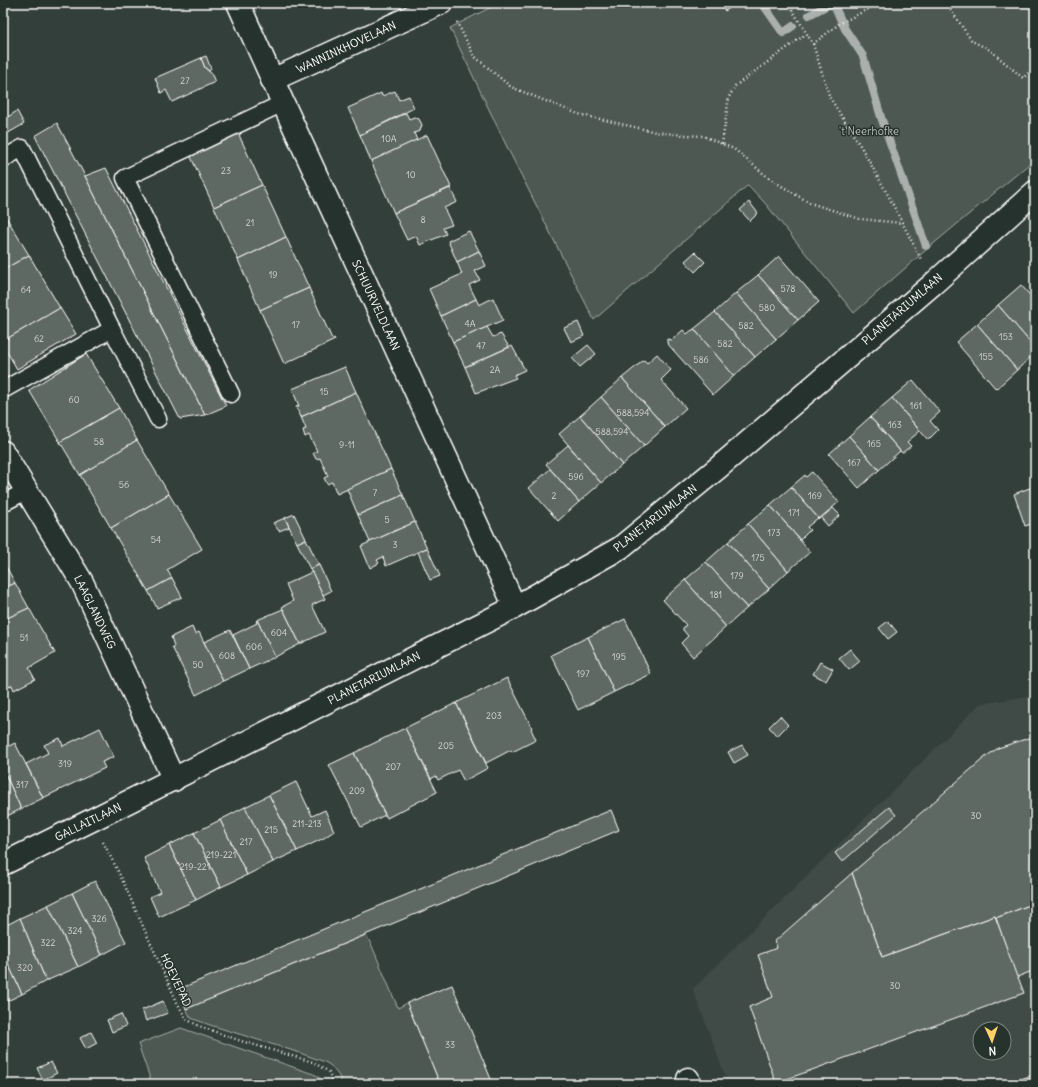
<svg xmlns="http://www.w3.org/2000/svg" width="1038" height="1087" font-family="Delius,sans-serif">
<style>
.built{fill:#404c47;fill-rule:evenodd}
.green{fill:#4d5853;stroke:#a6aca9}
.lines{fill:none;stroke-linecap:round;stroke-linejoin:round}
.stream{stroke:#abb0ae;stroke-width:8}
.building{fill:#5f6964;stroke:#fff}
.service-casing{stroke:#fff;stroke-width:19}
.minor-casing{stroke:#fff;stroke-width:25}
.path{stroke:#fff;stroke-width:2.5;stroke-dasharray:1 3;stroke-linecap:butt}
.service{stroke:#26332d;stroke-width:16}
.minor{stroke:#26332d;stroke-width:22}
.labels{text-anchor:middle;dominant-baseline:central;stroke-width:3;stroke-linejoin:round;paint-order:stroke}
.number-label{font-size:9px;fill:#d7dad8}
.street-label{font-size:11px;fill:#fff;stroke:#26332d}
.park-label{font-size:11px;fill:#b8bcba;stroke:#26332d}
</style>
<rect width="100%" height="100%" fill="#333f3a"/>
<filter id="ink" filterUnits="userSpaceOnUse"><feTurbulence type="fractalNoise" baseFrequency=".025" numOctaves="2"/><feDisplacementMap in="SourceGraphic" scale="8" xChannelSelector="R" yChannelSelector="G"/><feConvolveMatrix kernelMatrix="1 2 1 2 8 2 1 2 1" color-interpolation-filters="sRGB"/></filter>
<g filter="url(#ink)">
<path class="built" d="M1035 695V1084H728L693 989 980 704ZM980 1029H1004V1053H980Z"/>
<g class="green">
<polygon points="499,3 1035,3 1035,159 926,250 854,313 764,202 748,185 594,320 508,149 450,28"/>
<polygon points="366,935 372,946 398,1008 407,1003 440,1084 342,1084 339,1076 331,1066 325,1062 297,1052 210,1025 191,1018 186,1009"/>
<polygon points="181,1028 316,1075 326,1084 152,1084 138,1044"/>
</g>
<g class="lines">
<g class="stream">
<polyline points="762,3 783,33 793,26"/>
<polyline points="833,3 845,29 863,56 881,117 926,246"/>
<polyline points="809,15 832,3"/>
</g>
</g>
<g class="building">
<polygon points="300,3 313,3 302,8"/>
<polygon points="720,3 737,3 725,11"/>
<polygon points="206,56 211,69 209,71 205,68 201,58"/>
<polygon points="201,58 205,68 211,73 215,82 172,102 166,90 161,93 155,78"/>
<polygon points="395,91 399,100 409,96 414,108 360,135 348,108 381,93 382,96"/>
<polygon points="17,111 24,124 3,136 3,120"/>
<polygon points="406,113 409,119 414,117 419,119 422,125 420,131 414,133 417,140 371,161 360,135"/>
<polygon points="57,123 85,176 205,415 180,419 35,136"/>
<polygon points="241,132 241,134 239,135 262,185 214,207 190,155"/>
<polygon points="427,135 451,187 394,213 371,161"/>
<polygon points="106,168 226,406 205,415 85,176"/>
<polygon points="262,185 286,237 238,260 214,207"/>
<polygon points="450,188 457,202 444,208 452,225 443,228 446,234 420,245 416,236 407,240 394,213"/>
<polygon points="749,202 758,213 750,221 740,210"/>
<polygon points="3,212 29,255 3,270"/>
<polygon points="469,231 479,251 457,262 448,241"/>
<polygon points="286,237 309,288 260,310 238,260"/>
<polygon points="479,251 486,266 475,271 480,280 469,285 476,299 441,316 429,289 462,274 457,262"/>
<polygon points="695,252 705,262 695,272 685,261"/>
<polygon points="29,255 60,308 3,341 3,270"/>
<polygon points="779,256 819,302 798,320 758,275"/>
<polygon points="758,275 798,320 776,339 736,293"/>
<polygon points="1021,285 1035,301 1035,348 998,305"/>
<polygon points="309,288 332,339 334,338 335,340 284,364 260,310"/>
<polygon points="736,293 776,339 755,357 715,312"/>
<polygon points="493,298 503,320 453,342 441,316 476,299 479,305"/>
<polygon points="998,305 1035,348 1035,353 1017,370 977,324"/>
<polygon points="60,308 76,334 17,369 3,345 3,341"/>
<polygon points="715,312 755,357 734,376 694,329"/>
<polygon points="578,322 584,336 571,342 564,328"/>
<polygon points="977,324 1017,370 996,389 956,342"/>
<polygon points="487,327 493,337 501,334 509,347 465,367 453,342"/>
<polygon points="694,329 734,376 713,395 667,343 667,339 672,340 683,330 687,334 692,330 693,330"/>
<polygon points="588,345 596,354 580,367 572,358"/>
<polygon points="512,346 525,370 514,375 516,378 476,393 465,367"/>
<polygon points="86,354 119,408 60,442 29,390"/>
<polygon points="657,354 671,370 661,380 686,408 665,427 622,378 644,360 647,363"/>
<polygon points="345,367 356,392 301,417 296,407 299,406 292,389"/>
<polygon points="622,378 665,427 644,446 601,397"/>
<polygon points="913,380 940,412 930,421 938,430 928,440 892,398"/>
<polygon points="356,392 391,469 337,494 332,482 327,484 324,478 328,476 320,458 316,459 313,453 317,451 309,435 305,437 303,430 306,429 301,417"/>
<polygon points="601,397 644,446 622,465 580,416"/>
<polygon points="892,398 920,431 907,442 911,446 902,453 870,417"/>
<polygon points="119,408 137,440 80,475 60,442"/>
<polygon points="580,416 622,465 601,483 559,434"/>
<polygon points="870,417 900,451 879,470 849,436"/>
<polygon points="849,436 879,470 859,488 829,454"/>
<polygon points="137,440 169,494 111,528 80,475"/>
<polygon points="568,445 601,483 579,502 546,464"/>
<polygon points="391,469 403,495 358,515 347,489"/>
<polygon points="550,469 579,502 558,521 529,488"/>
<polygon points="812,472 839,502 819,519 791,487 805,475 806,477"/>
<polygon points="1035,486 1035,523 1025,526 1014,494"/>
<polygon points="791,487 818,518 807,527 810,530 800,540 770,505"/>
<polygon points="169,494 202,549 167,570 172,578 148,591 111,528"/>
<polygon points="403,495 415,522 370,542 358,515"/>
<polygon points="770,505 810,552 788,571 748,524"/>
<polygon points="833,508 840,515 828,526 821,518"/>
<polygon points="294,514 306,539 297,543 285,518"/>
<polygon points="285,518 289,527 279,531 273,523"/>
<polygon points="415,522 427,548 386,566 383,557 377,560 379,563 370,568 361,546"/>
<polygon points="748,524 788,571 769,589 728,542"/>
<polygon points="306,539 319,565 310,569 297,543"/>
<polygon points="728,542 769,589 747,608 706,562"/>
<polygon points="427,548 440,576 430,580 418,552"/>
<polygon points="3,561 15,583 3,589"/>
<polygon points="706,562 747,608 726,627 685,580"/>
<polygon points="319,565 331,591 323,595 310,569"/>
<polygon points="312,572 325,599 312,605 325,632 300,644 282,607 293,601 286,584"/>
<polygon points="172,578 182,597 157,608 148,591"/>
<polygon points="685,580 726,627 693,657 681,643 688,636 683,630 683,628 686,625 663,600"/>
<polygon points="15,583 29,608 3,620 3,589"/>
<polygon points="29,608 55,653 29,668 35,679 14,690 12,685 5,689 3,685 3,620"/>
<polygon points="283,609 300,644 275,657 257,620"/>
<polygon points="625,619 651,674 614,692 588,637"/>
<polygon points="257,620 275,657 249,669 233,635 257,623 256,621"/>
<polygon points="888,621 897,632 888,639 879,628"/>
<polygon points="192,627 195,634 199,632 223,681 196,695 172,647 174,646 171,637"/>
<polygon points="230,630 249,669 223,681 204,642"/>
<polygon points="588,637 614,692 578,710 551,655"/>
<polygon points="850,649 860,661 849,670 839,658"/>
<polygon points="820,662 833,669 826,681 813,674"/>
<polygon points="507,678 532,728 531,729 536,740 512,752 511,750 486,763 456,703"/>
<polygon points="456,703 488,768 464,781 458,770 438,780 436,776 431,779 405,728"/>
<polygon points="780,716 788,725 777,736 769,727"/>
<polygon points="100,728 114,757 102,762 105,768 43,798 26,764 48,753 44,745 60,738 63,746"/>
<polygon points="405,728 437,792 387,818 354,753"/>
<polygon points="1035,736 1035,903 996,918 995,916 882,957 852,873 984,758 998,748"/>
<polygon points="15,743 43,798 21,809 3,769 3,749"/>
<polygon points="742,745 748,755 734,763 728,752"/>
<polygon points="354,753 385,815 361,827 329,765"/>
<polygon points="3,769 21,809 5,817 3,813"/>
<polygon points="296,782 312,816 325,810 334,831 324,838 297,851 269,795"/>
<polygon points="269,795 297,851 273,862 245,807"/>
<polygon points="245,807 273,862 247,875 220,820"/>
<polygon points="889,807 896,815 842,862 835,853"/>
<polygon points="611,810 619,830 186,1009 179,989"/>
<polygon points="220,820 247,875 221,887 194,833"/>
<polygon points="194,833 221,887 196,900 169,845"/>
<polygon points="169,845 196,900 159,917 150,897 160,892 144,858"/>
<polygon points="852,873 882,957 995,916 1024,993 776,1083 749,1007 773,997 758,955 777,948 775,941"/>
<polygon points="95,881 126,942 102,955 72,893"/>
<polygon points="72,893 102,955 78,967 48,905"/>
<polygon points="1035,903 1035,970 1017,977 996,918"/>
<polygon points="48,905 78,967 46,981 20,918"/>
<polygon points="20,918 46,981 22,994 3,953 3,927"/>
<polygon points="3,953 22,994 3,1003"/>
<polygon points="452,985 493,1084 440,1084 407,1003"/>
<polygon points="163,1001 168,1013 146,1021 142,1010"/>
<polygon points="121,1014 126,1026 112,1032 107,1020"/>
<polygon points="91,1032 97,1043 86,1049 80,1038"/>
<polygon points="51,1062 57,1073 43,1080 37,1068"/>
<polygon points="1035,1074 1035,1084 1007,1084"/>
</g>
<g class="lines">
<g class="service-casing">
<g id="service">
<polyline points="3,159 22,148 112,329"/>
<polyline points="3,390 112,329 158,419"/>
<polyline points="231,394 125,178 283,103"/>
<polyline points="3,503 26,491"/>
</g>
</g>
<g class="minor-casing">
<g id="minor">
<polyline points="238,3 283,103 515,607"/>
<polyline points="272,80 441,3"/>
<polyline points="3,452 82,582 174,780"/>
<polyline points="3,864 92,820 515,607 620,548 719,467 933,284 1035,192"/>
<polyline points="688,1079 689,1084"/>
</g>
</g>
<g class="path">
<polyline points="788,3 813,44 830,98 861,147 888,195 922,261"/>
<polyline points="946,3 972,41 990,50 1023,78 1035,67"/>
<polyline points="457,22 474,56 511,87 578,114 656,132 684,135 703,136 734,149 770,179 810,203 860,219 902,223"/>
<polyline points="813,44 839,24 874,6 885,3"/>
<polyline points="722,144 729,97 735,86 806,34"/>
<polyline points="103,842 120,875 177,1002 186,1019 199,1026 241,1041 313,1062 329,1072 333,1084"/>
</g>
<use href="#service" class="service"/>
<use href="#minor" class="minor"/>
</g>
</g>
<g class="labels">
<g class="number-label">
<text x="185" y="80">27</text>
<text x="389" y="138">10A</text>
<text x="226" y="170">23</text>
<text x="411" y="174">10</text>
<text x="423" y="219">8</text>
<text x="250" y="222">21</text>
<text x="273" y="274">19</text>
<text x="788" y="288">578</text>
<text x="26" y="289">64</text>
<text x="767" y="307">580</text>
<text x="470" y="323">4A</text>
<text x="296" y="324">17</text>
<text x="746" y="325">582</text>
<text x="1006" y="336">153</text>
<text x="39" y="338">62</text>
<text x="725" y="343">582</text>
<text x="481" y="345">47</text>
<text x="986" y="356">155</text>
<text x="701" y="359">586</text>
<text x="495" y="369">2A</text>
<text x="324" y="391">15</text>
<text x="74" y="399">60</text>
<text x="916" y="405">161</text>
<text x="633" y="412">588,594</text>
<text x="895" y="424">163</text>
<text x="612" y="431">588,594</text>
<text x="99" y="441">58</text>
<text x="874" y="443">165</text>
<text x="347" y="444">9-11</text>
<text x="854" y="462">167</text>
<text x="576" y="476">596</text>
<text x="124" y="484">56</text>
<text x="375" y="492">7</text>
<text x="554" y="495">2</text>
<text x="815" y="495">169</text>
<text x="794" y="512">171</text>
<text x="387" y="519">5</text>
<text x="774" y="532">173</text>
<text x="156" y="539">54</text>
<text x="395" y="544">3</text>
<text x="758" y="557">175</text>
<text x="737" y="575">179</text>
<text x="716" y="594">181</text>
<text x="279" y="632">604</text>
<text x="24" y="637">51</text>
<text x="254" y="646">606</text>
<text x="227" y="655">608</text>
<text x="619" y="656">195</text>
<text x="198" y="664">50</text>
<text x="583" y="673">197</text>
<text x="494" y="715">203</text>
<text x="446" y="745">205</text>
<text x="65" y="763">319</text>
<text x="393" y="766">207</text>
<text x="22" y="784">317</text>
<text x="357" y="790">209</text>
<text x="976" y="815">30</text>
<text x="307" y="823">211-213</text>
<text x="271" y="829">215</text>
<text x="246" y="841">217</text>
<text x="221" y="854">219-221</text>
<text x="195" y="866">219-221</text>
<text x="99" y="918">326</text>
<text x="75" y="930">324</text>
<text x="48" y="942">322</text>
<text x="25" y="967">320</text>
<text x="895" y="985">30</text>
<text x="450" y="1044">33</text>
</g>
<g class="street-label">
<text transform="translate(346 47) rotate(-25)">WANNINKHOVELAAN</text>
<text transform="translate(376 305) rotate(65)">SCHUURVELDLAAN</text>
<text transform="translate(902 309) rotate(-41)">PLANETARIUMLAAN</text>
<text transform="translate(655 518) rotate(-38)">PLANETARIUMLAAN</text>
<text transform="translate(95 612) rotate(64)">LAAGLANDWEG</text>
<text transform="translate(374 678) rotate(-27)">PLANETARIUMLAAN</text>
<text transform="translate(88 822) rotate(-26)">GALLAITLAAN</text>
<text transform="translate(176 980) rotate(65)">HOEVEPAD</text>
</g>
<g class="park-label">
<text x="869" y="131">'t Neerhofke</text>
</g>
</g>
<rect width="1038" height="1087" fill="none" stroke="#26332d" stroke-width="16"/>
<rect x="8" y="8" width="1022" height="1071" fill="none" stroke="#fff" stroke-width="1.5" filter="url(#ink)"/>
<g transform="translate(992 1041) rotate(177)"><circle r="19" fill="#26332d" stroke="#7d8581"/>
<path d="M0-3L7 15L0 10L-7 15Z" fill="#ffd166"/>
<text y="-6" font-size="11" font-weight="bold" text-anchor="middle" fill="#ffffff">N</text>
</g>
</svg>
